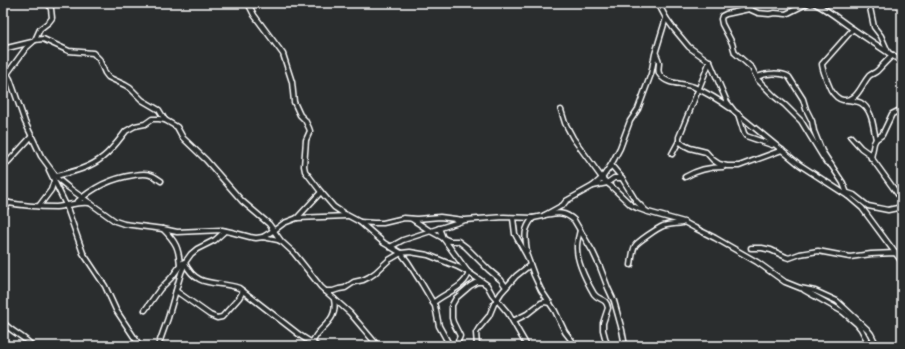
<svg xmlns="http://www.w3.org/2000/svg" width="905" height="349" font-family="Sriracha,sans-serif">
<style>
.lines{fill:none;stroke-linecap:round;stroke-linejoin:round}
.street-casing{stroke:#fff;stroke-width:7}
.street{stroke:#2a2d2e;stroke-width:4}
</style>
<rect width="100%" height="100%" fill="#2a2d2e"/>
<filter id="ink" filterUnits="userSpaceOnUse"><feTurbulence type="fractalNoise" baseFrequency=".025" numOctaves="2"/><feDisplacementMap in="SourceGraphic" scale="8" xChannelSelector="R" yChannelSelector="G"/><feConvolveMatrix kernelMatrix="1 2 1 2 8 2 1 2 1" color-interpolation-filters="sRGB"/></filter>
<g filter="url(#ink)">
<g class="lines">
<g class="street-casing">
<g id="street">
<polyline points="248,3 254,15 283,54 292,82 294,102 300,115 305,120 309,128 310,131 306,140 304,166 305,171 321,192 334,207 343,213 360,222 384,243 401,253 408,262 422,284 435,306 439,326 450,346"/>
<polyline points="658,3 666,18 674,29 689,47 710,62 721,88 727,102 734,111 800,165 848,196 862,208 902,262"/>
<polyline points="808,3 786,14 775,13 769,14 758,13 749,9 726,14 722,16 721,19 722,24 732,43 735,53 752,68 758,80 775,97 785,105 801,121 826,162 831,165"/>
<path d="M814 3C828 10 840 20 853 29 869 40 886 51 902 62"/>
<polyline points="869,3 874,27 881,36 888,52"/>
<polyline points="818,5 824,3"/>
<path d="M853 29 822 64C822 69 829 86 831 90 834 95 837 99 843 100 858 101 861 85 869 76 871 74 875 73 877 71 882 66 887 60 893 55"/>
<polyline points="35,40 40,29 49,22 52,18 51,9 48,3"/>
<polyline points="3,49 32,42"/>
<path d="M656 54C657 57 659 59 659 63 659 67 657 71 660 75 668 86 683 82 694 87 707 93 719 100 730 108"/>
<polyline points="3,67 10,79 25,122 41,156 58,179 69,188 115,221 124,224 163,229 177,232 222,230 231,232 250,237 256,238 263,237 278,240 282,242 294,253 321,287 350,313 378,346"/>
<polyline points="7,74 26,48 35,40 43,39 69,51 93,53 99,59 105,73 108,77 112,79 125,85 130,88 142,100 159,110 165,120 177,127 183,138 206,160 242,201 269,224 281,241"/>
<path d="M757 77C766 73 781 72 789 77L803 99 806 109 812 121 814 131 822 151 843 183 848 196"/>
<path d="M848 100C853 101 858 101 861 103 873 110 873 128 876 139"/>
<polyline points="561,110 565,123 573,138 602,178 607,183 614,178 622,178"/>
<polyline points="738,114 744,133 746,136 772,145"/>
<polyline points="851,137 861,148 868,153 902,200"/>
<polyline points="679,141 684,145 690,148 706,152 713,160 719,164 727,166 739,166 782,150"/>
<polyline points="672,154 679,141 679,137 710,61"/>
<polyline points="871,158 874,143 876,139 882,135 892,114 898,111 902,112"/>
<polyline points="8,162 31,137"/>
<polyline points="611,165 622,178 636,201 646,211"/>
<polyline points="49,170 66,205 83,253 105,286 116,310 140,346"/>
<path d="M56 176C72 172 90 168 103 157 112 150 119 140 126 131L135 126 145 124 152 119H159L165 120"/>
<path d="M685 177C697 170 709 167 723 167"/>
<polyline points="593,186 602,178 611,165 620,148 630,121 638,109 651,74 655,54 666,18"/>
<polyline points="848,193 854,195 868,206 888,210 902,207"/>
<path d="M3 202C19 205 39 207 56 207 68 206 78 201 90 203"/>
<path d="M76 203C92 188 113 178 134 175 140 174 145 173 150 175 154 176 158 179 161 181"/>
<polyline points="39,206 51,190 54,181"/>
<polyline points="3,210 9,203"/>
<path d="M545 215C557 213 564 211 574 220L593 252 600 267 608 288 614 301 622 330 625 346"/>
<polyline points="297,218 347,216"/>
<polyline points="513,218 515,234 527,256 534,275 541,290 555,311 565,332 576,346"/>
<polyline points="412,219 430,231 443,238 450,241 458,241 466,247 489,270 501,280 506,287"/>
<polyline points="360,222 374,223 383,223 404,218 417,219 440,217 463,220"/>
<path d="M163 229C176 242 179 248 180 266"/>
<path d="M580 230C579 235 577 241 577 246 576 260 587 282 594 294 599 301 606 297 608 308L603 323V330L607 345"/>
<polyline points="263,237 276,229 284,223 297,218 321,192"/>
<polyline points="390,247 403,240 465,220 504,217 533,218 543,216 563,205 566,201 593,186 607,183 611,186 631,205 637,208 648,212 684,222 695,228 715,238 757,262 785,282 800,288 815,291 837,301 867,329 871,334 877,346"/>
<polyline points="751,248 762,248 771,250 786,257 789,258 800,254 818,251 850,257 871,254 895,253 902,254"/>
<path d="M527 251C525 237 523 230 533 218"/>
<path d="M185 263C197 289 217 280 239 288L301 336 317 346"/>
<path d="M631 265C632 259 632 252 635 246 637 242 658 228 663 226 669 224 676 224 682 223"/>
<polyline points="804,290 843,312 857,324 861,329 870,346"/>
<polyline points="176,291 210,315 217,318 222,317 239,298 243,291"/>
<polyline points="325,291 333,291 339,289 345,288 354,282 363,280 369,277 375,273 389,260 401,253 410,252 428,255 458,267 468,272 487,285 492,294 508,313 527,346"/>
<path d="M433 303C443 294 463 288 468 275V272L443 238 439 228"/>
<polyline points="145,310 160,289 171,278 180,266 184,262"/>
<polyline points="513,321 527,314 541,303 545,302 550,303"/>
<path d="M3 322C11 332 24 336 32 346"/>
<polyline points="158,346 168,318 181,273 186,261 191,254 197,249 215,240 225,231"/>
<path d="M311 346C316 326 339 324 334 299"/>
<polyline points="456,346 460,336 453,322 452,318 452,305 456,298 470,286 477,282 482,282"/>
<polyline points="477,346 476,333 479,328 489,316 494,304 501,293 516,276 530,265"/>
</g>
</g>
<use href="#street" class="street"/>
</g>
</g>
<rect width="905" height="349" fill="none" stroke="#2a2d2e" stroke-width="16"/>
<rect x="8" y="8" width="889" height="333" fill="none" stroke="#fff" stroke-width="1.5" filter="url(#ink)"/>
</svg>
